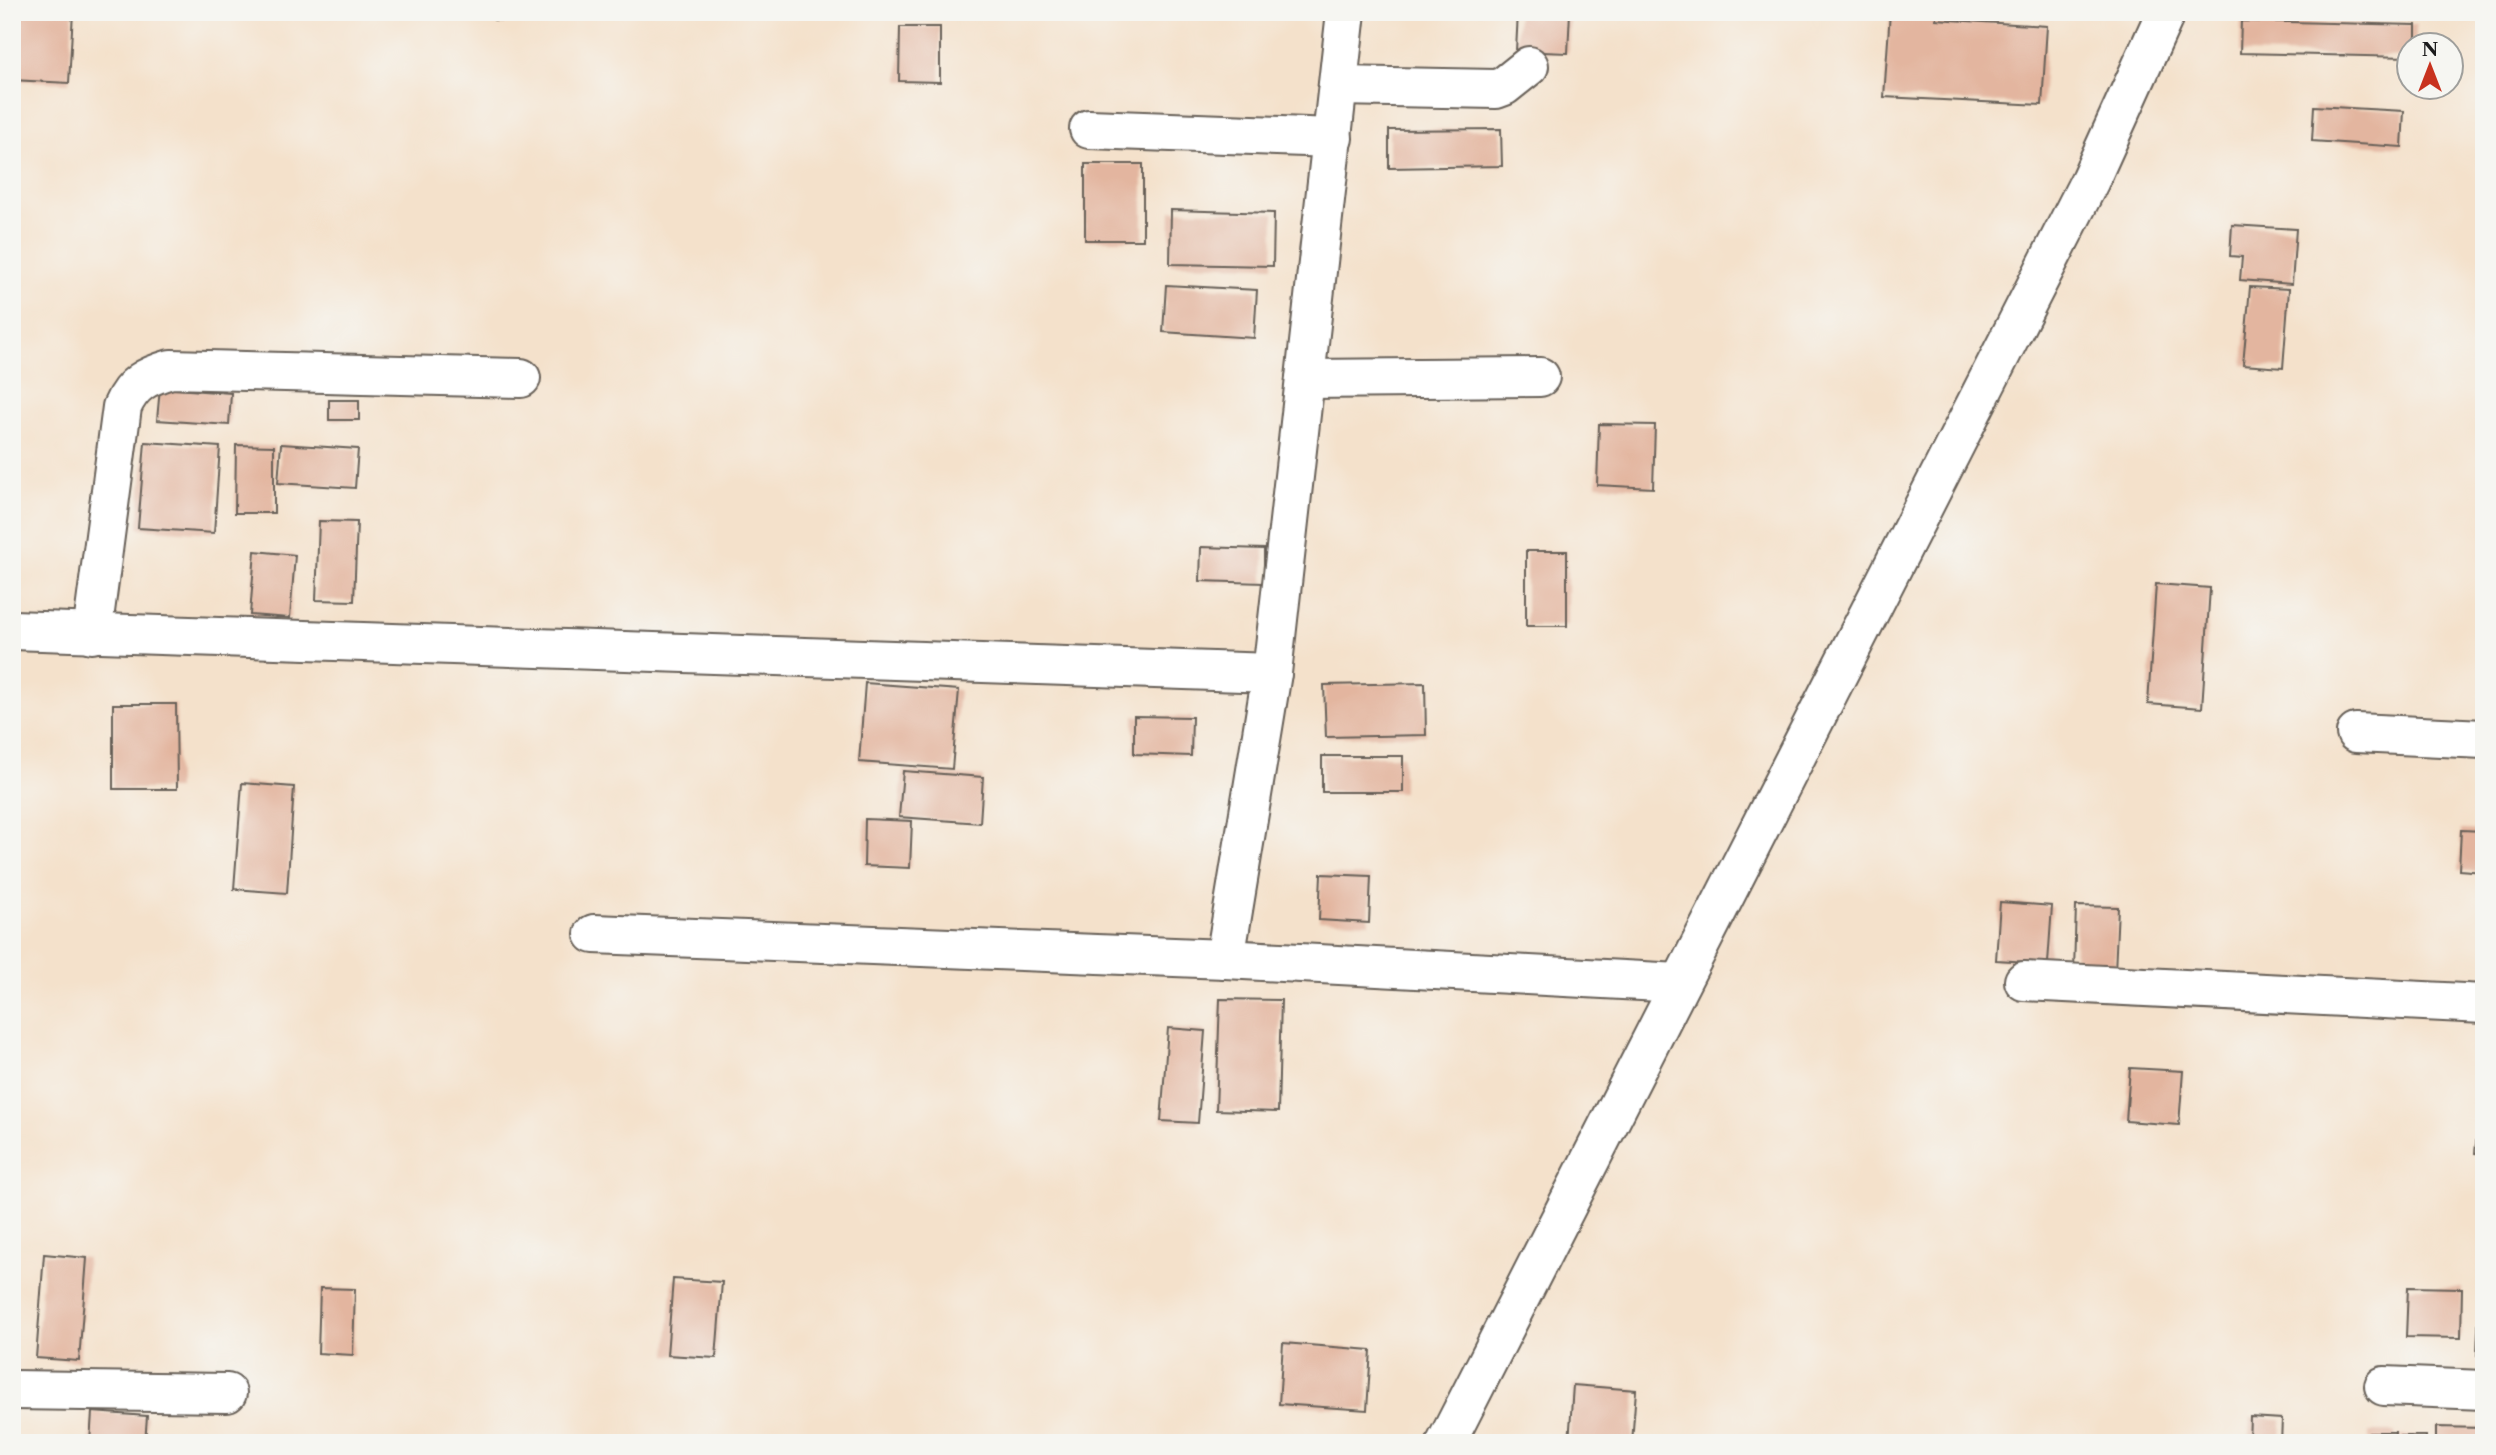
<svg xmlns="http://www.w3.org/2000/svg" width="2496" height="1455" font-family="'Libre Caslon Text',serif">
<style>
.building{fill:#e3b59f}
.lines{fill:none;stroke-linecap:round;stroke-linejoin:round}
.minor-casing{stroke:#686159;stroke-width:42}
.minor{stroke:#fff;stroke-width:38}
</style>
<rect width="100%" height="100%" fill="#f6f6f2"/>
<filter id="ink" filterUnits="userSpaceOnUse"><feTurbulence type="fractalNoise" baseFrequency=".0143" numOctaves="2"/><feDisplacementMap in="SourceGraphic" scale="14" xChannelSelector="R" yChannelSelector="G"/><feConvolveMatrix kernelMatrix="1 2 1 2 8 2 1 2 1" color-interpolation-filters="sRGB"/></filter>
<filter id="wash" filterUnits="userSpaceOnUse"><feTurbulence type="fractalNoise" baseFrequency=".00686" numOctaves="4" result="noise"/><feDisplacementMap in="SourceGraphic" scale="28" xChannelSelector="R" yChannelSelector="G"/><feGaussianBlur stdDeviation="1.57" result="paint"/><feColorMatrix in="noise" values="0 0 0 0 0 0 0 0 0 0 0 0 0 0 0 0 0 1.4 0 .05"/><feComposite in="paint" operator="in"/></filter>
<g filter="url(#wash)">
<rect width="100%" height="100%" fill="#f4e1cb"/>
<g id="blocks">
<g class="building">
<polygon points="12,12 73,12 69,83 12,80"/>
<polygon points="494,12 528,12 528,21 494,20"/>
<polygon points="1099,12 1143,12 1143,15 1099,16"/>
<polygon points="1518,12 1570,12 1568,53 1516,51"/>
<polygon points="1890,12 1936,12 1936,19 2047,26 2042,105 1884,97"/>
<polygon points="2335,12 2418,12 2418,19 2335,17"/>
<polygon points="2241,21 2416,25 2416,46 2408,46 2408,57 2240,53"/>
<polygon points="900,27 940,27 940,82 899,81"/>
<polygon points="2314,106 2404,111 2402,147 2312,141"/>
<polygon points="1501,129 1502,166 1389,168 1389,130"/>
<rect x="1085" y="164" width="58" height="76"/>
<polygon points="1171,210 1274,213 1273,266 1170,264"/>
<polygon points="2232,225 2296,229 2292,284 2240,280 2242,257 2230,256"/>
<polygon points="1166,285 1257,290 1254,338 1163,332"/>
<polygon points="2250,287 2289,289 2283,368 2243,365"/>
<polygon points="160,388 231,393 229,425 157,420"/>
<rect x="329" y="400" width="30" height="20"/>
<polygon points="1599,424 1655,425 1653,488 1597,485"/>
<polygon points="145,442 220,447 214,533 138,528"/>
<polygon points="281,444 358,449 355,488 278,483"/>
<polygon points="236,445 274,446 274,513 235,513"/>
<polygon points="319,521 357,522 354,601 316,600"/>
<polygon points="1201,547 1264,549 1264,583 1200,581"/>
<polygon points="255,551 295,555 290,618 250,615"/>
<rect x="1526" y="551" width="41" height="75"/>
<polygon points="2156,584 2210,588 2202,708 2148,704"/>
<polygon points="865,683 959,690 952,769 859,762"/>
<polygon points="1425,683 1426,735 1326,737 1324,685"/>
<polygon points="113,704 176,704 177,789 113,789"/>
<polygon points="1134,716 1192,717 1191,756 1134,754"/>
<rect x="1322" y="756" width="81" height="36"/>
<polygon points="903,771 983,777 980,823 899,817"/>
<polygon points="242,783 294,787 287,893 234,889"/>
<polygon points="865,819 912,821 910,868 864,866"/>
<polygon points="2461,830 2484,831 2484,872 2459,870"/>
<polygon points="1321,874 1371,876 1369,923 1319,920"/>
<polygon points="2000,902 2052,906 2048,963 1996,960"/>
<polygon points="2076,906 2118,907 2115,972 2074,970"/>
<polygon points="1220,999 1281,1000 1278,1112 1216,1110"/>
<polygon points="1168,1028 1205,1031 1198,1123 1161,1121"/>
<polygon points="2130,1068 2183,1071 2179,1125 2126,1121"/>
<polygon points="2482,1083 2484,1083 2484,1154 2475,1153"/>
<polygon points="44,1254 87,1258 79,1361 36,1358"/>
<polygon points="673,1279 722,1282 716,1358 667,1355"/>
<polygon points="2480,1282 2484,1282 2484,1355 2477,1355"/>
<polygon points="2408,1287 2462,1288 2461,1338 2406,1337"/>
<polygon points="320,1288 355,1289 353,1355 318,1353"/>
<polygon points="1283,1343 1371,1350 1367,1410 1279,1404"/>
<polygon points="1573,1385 1636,1390 1632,1443 1569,1443"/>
<polygon points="92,1412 147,1416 145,1443 90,1443"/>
<polygon points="2250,1417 2282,1419 2281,1443 2249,1443"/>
<polygon points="2436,1427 2484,1428 2484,1443 2436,1443"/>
<rect x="2369" y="1432" width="26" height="11"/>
<rect x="2399" y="1436" width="27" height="7"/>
</g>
</g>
</g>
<g filter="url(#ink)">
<use href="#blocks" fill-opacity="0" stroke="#686159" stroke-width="2"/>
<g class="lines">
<g class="minor-casing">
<g id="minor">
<polyline points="1338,86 1496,89 1504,86 1529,66"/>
<polyline points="1089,129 1333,138"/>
<polyline points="1305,379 1540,377"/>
<polyline points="12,630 1272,673"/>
<path d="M92 634 122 407C132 383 147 376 171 369L521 378"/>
<polyline points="2356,733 2484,739"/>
<polyline points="594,934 1225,959 1680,983"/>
<polyline points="1225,959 1272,673 1346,12"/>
<polyline points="2024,981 2484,1004"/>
<polyline points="2384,1386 2484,1390"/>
<polyline points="12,1390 227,1393"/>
<polyline points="1446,1443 2090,180 2166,12"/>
</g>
</g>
<use href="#minor" class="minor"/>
</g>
</g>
<rect width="2496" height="1455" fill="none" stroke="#f6f6f2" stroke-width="42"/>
<g transform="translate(2430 66)"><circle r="33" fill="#f6f6f2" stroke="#9f9f9c" stroke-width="2"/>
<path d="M0-5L12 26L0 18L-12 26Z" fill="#c8321e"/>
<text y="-10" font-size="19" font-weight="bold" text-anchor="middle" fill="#1c1c1c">N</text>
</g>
</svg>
